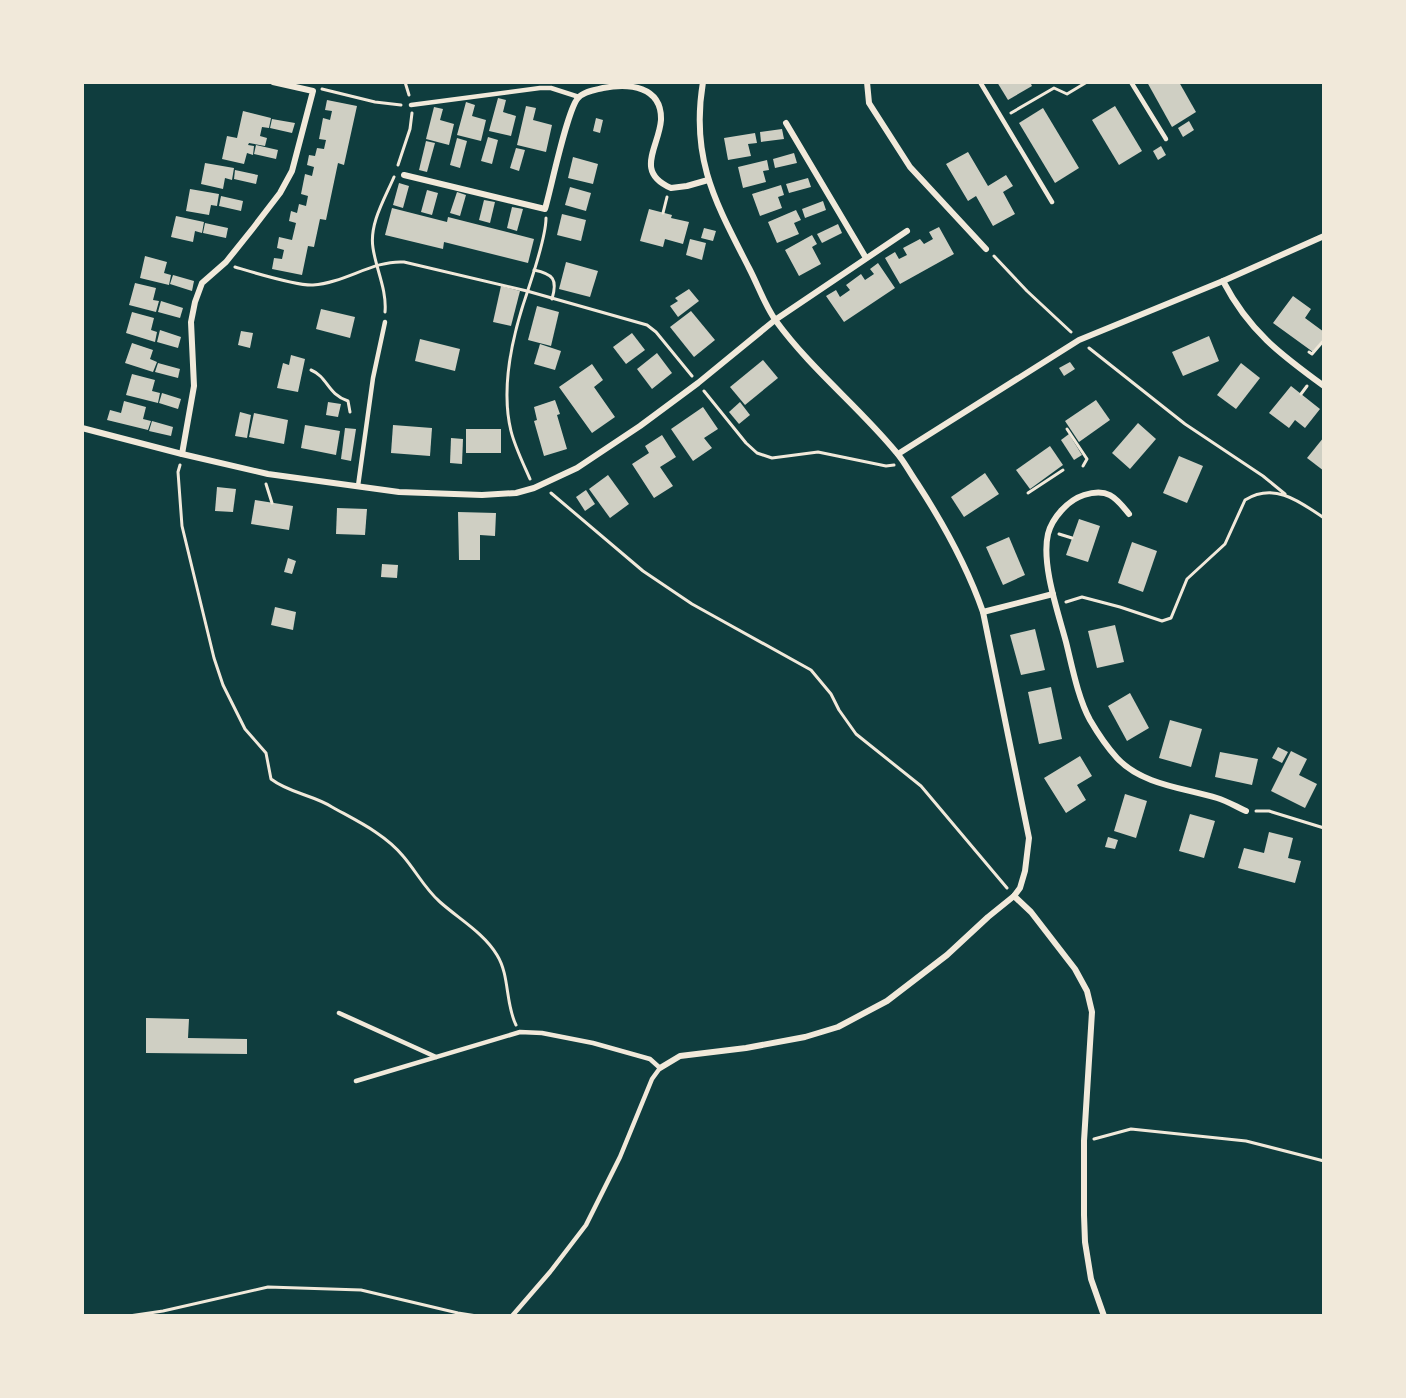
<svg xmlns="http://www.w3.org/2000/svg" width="1406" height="1398" font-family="Barlow,sans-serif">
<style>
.building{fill:#cfcfc3}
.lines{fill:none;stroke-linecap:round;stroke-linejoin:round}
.path{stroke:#f1e9da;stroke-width:3}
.service{stroke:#f1e9da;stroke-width:4.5}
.minor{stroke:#f1e9da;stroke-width:6}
</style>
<rect width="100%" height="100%" fill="#0f3d3e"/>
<g class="building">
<polygon points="997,82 1030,82 1032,86 1008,100"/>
<polygon points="1147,82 1179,82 1196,112 1172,127"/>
<polygon points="498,98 506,100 503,112 516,116 511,136 489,131"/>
<polygon points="327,100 357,106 344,165 338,163 326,220 320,219 314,247 308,246 302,275 272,269 274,258 282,259 284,250 277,248 279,237 292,240 296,223 289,221 291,211 297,213 299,204 306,206 308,196 301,194 305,174 312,176 314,167 307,165 309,155 315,156 317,148 324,149 326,140 319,139 323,118 330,120 332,111 325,110"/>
<polygon points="466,102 475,105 472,116 486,120 481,141 457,135"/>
<polygon points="526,106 536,108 533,120 552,125 546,152 517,145"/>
<polygon points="1115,106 1142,151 1119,165 1092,120"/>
<polygon points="434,107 443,109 440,120 454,124 449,145 426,139"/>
<polygon points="1043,108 1079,168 1055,183 1019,123"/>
<polygon points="243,111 271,118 269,128 262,127 260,136 267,138 265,146 249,143 248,145 254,146 253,155 247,153 244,164 222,159 227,136 237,138"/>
<polygon points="596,118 603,120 600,133 593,131"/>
<polygon points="272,119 295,123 292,133 270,128"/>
<polygon points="1189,121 1194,130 1183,137 1178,128"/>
<polygon points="782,129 784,139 761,142 760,132"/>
<polygon points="755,133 757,143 748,144 751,156 728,160 724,138"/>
<polygon points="488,137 498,140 492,164 481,161"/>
<polygon points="457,138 467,141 460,168 450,165"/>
<polygon points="426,141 435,143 427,172 419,170"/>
<polygon points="256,145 278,150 276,159 254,154"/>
<polygon points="1161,146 1166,155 1158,160 1153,151"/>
<polygon points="516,148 525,150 519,171 510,168"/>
<polygon points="968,152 988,186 1006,175 1013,186 1003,192 1015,214 993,226 976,196 968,201 946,164"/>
<polygon points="794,153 797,163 775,168 773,159"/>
<polygon points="573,157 598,164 593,184 568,178"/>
<polygon points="767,160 769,170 763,171 766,182 743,188 738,167"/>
<polygon points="205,163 234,168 232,180 225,178 223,189 201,184"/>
<polygon points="235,170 258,175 256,184 234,179"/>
<polygon points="808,178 811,187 789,193 786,184"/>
<polygon points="399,183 409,186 403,208 393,205"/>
<polygon points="781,185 784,195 778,197 782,208 760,216 752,194"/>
<polygon points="570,187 591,193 586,211 565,205"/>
<polygon points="190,189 219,194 217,206 211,205 209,215 186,211"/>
<polygon points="427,190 438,193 432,215 421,212"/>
<polygon points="457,192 466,195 460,216 450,213"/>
<polygon points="221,196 243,201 241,211 219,206"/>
<polygon points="484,200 495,202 490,223 479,220"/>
<polygon points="823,201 826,210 805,218 802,209"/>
<polygon points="512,207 523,209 517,231 507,228"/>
<polygon points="392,208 447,222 448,217 534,239 528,263 444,242 443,249 385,235"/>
<polygon points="649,209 672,215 671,218 689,222 683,244 665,239 663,247 640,241"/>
<polygon points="796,210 801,220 794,223 799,234 777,243 768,222"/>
<polygon points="562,214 586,220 581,241 557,235"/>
<polygon points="176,216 204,222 202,233 195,231 193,242 171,237"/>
<polygon points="205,223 228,228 226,238 203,233"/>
<polygon points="838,224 842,233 822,243 817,234"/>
<polygon points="939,227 954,254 900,284 885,258 895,252 899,259 907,255 903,248 920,239 924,244 933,239 929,232"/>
<polygon points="704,228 716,231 713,241 701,238"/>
<polygon points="812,235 817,244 812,247 821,264 799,276 785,250"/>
<polygon points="690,239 706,243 702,260 686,255"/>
<polygon points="145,256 167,262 164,273 171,275 169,285 140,278"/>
<polygon points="566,262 598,271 590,297 559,289"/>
<polygon points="878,263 895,288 844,322 826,296 836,290 840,297 850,290 846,285 861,274 865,280 874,274 870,269"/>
<polygon points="173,275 194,281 192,291 170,284"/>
<polygon points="135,283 156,288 153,300 159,301 156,312 129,305"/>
<polygon points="501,286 520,291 511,326 493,322"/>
<polygon points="689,289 699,301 678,317 670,306 678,301 675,298"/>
<polygon points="1293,296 1311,309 1305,318 1324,332 1324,338 1313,352 1273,323"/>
<polygon points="161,301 183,308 180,318 158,312"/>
<polygon points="537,306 559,312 551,346 528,340"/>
<polygon points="321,309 355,317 350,338 316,329"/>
<polygon points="691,311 715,340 694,357 670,327"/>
<polygon points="132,312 154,318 151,330 157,332 155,342 126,333"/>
<polygon points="160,330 181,337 178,348 157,342"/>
<polygon points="241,331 253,333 250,348 238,345"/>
<polygon points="632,333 645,350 626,364 613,347"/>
<polygon points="1209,336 1219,361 1183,376 1172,352"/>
<polygon points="420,339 460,349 455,371 415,361"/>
<polygon points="132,343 153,350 150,359 157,362 153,372 125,363"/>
<polygon points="540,344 561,351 555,370 534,364"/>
<polygon points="657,353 672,373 652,389 637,369"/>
<polygon points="291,355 305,359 298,392 277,388 283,363 289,365"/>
<polygon points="763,360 778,378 745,405 730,387"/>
<polygon points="1070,362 1075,369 1064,376 1059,368"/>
<polygon points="158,363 180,369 178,378 155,372"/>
<polygon points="1241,363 1260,378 1236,409 1217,395"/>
<polygon points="592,364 603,380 594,387 615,417 592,433 559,387"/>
<polygon points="132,374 155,380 152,391 160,393 158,403 126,395"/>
<polygon points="1291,386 1320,409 1305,428 1295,420 1289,428 1269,413"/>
<polygon points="162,393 181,399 178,409 159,403"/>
<polygon points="555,400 560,414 557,415 567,449 544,456 534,421 537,420 534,407"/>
<polygon points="1096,400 1110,420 1079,442 1065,421"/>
<polygon points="124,401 146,407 143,419 151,421 148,430 107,420 110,410 121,413"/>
<polygon points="328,402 341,404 338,417 326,415"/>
<polygon points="740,402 750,415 739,424 729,412"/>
<polygon points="703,407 718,429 704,438 712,448 693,461 671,429"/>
<polygon points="240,412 251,415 247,438 235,436"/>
<polygon points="254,413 288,420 284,444 249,437"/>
<polygon points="152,421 173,427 171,436 149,431"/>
<polygon points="1138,423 1156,439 1130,469 1112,453"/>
<polygon points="305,425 340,431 336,455 301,448"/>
<polygon points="393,425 432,428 430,456 391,453"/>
<polygon points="345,428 356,429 351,461 341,459"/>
<rect x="466" y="429" width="35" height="24"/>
<polygon points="1069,434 1082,455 1074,460 1061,440"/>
<polygon points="662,435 676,457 660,467 673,486 654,498 632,464 649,453 645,446"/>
<polygon points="1324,437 1324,471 1307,458"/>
<polygon points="451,438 463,439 462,464 450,463"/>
<polygon points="1050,446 1063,465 1030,489 1016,470"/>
<polygon points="1179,456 1203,466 1187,503 1163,493"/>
<polygon points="985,473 999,494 964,517 951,497"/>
<polygon points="608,475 629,504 610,518 589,489"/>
<polygon points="217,487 236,489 233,512 215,511"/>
<polygon points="586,490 595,504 585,511 576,497"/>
<polygon points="255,500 293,506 289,530 251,524"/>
<polygon points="337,508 367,509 365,535 336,534"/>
<polygon points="458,512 496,513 495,536 480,535 480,560 459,560"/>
<polygon points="1079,519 1100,526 1088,562 1066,555"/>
<polygon points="1009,537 1025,575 1003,585 986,547"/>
<polygon points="1132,542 1157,551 1143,592 1118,583"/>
<polygon points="288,558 296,561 292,574 284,572"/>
<polygon points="382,564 398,565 397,578 381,577"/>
<polygon points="275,607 296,612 293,630 271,625"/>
<polygon points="1115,625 1124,662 1097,668 1088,631"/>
<polygon points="1035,629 1045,670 1021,675 1010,635"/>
<polygon points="1051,687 1062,739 1039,744 1028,692"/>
<polygon points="1130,693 1149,728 1127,741 1108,706"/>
<polygon points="1170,720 1202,729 1191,767 1159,758"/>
<polygon points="1278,747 1288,752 1282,763 1272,758"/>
<polygon points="1291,751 1307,759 1299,775 1317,784 1305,808 1271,791"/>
<polygon points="1220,752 1258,759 1252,785 1215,777"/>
<polygon points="1080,756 1092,776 1077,785 1086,800 1066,813 1044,778"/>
<polygon points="1125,794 1147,801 1136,838 1114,831"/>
<polygon points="1190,814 1215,821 1204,858 1179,851"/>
<polygon points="1269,832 1293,838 1288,858 1301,861 1295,883 1238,868 1244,848 1264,853"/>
<polygon points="1108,837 1118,840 1115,849 1105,847"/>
<polygon points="146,1018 189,1019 188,1038 247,1039 247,1054 146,1053"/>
</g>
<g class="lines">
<g class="path">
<polyline points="405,82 409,95"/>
<polyline points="322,89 375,102 401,105"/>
<polyline points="1011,113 1054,88 1067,94 1087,82"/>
<polyline points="398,165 410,129 412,113"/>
<polyline points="663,213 667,197"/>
<polyline points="994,256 1027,291 1071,332"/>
<path d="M235 267C252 272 297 286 313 285 345 283 373 260 404 262L527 291 647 325 656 332 692 376"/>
<path d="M534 270C553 274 558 279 552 299"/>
<path d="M385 312C387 290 376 269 373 248 369 224 385 198 394 177"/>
<polyline points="1089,348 1185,424 1263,476 1285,494"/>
<polyline points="1309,352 1312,354 1324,340"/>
<path d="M311 370C328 377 327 394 348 401L350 412"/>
<polyline points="704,391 746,443 757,453 772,458 818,452 886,466 894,465"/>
<polyline points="1301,394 1307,386"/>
<polyline points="1067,429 1087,459 1083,466"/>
<path d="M180 465 178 472 182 526 214 658 223 685 245 729 266 753 271 779C289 793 313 795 332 807 357 821 385 834 403 856 416 871 425 889 440 902 459 919 484 933 497 955 510 976 505 1003 516 1025"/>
<path d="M530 479C523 463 515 447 511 431 500 386 513 333 528 290 534 271 546 237 546 218"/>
<polyline points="266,484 272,503"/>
<polyline points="551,493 643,571 692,604 811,670 831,694 839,710 856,734 921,786 1007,888"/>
<polyline points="1028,493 1063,470"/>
<polyline points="1059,534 1072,538"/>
<path d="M1066 602 1082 597 1120 607 1162 621 1171 618 1187 579 1225 544 1245 500C1274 482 1299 501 1324 518"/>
<polyline points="1256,811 1269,811 1324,828"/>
<polyline points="1094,1139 1131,1129 1246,1141 1324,1161"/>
<polyline points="129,1316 163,1311 268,1287 361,1290 458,1313 477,1316"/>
</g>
<g class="service">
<polyline points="980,82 1052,202"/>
<polyline points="1131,82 1166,139"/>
<polyline points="411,105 540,88 551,88 579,97"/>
<polyline points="358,486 373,378 385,322"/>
<polyline points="339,1013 436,1057"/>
<polyline points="356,1081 520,1032 542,1033 593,1043 650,1059 660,1068 652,1079 620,1157 586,1225 550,1272 512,1316"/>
</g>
<g class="minor">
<polyline points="867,82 869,103 910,167 986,249"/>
<polyline points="786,123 866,258"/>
<path d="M404 175 545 209C551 189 567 110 578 98 584 91 595 90 603 88 629 83 662 86 661 120 659 147 634 172 671 188L687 186 708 180"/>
<path d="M1223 281C1249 331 1280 354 1324 386"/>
<polyline points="82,428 182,454 268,474 399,492 482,495 516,493 534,488 577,468 640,426 698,383 775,320 907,231"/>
<polyline points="182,454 194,386 191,322 195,302 202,283 226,262 254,227 280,193 292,171 313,91 273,82"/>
<polyline points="898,454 1079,340 1223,281 1324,236"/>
<path d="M1129 514C1115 496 1107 488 1084 495 1068 500 1052 518 1048 534 1041 564 1058 612 1066 642 1072 666 1078 698 1090 720 1097 732 1107 747 1117 758 1142 785 1184 788 1217 798 1227 801 1237 807 1246 811"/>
<polyline points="983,612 1053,594"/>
<polyline points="1014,896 1031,912 1075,969 1087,991 1092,1012 1084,1141 1084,1215 1085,1242 1091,1279 1104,1316"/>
<path d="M660 1068 680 1056 746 1048 805 1037 838 1027 887 1001 947 955 988 917 1014 896 1020 888 1025 871 1029 838 983 612C967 566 943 523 917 483 910 473 904 461 896 452 859 407 811 369 776 321 765 306 758 285 749 268 716 203 690 159 703 82"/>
</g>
</g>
<rect width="1406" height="1398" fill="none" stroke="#f1e9da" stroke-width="168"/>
</svg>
